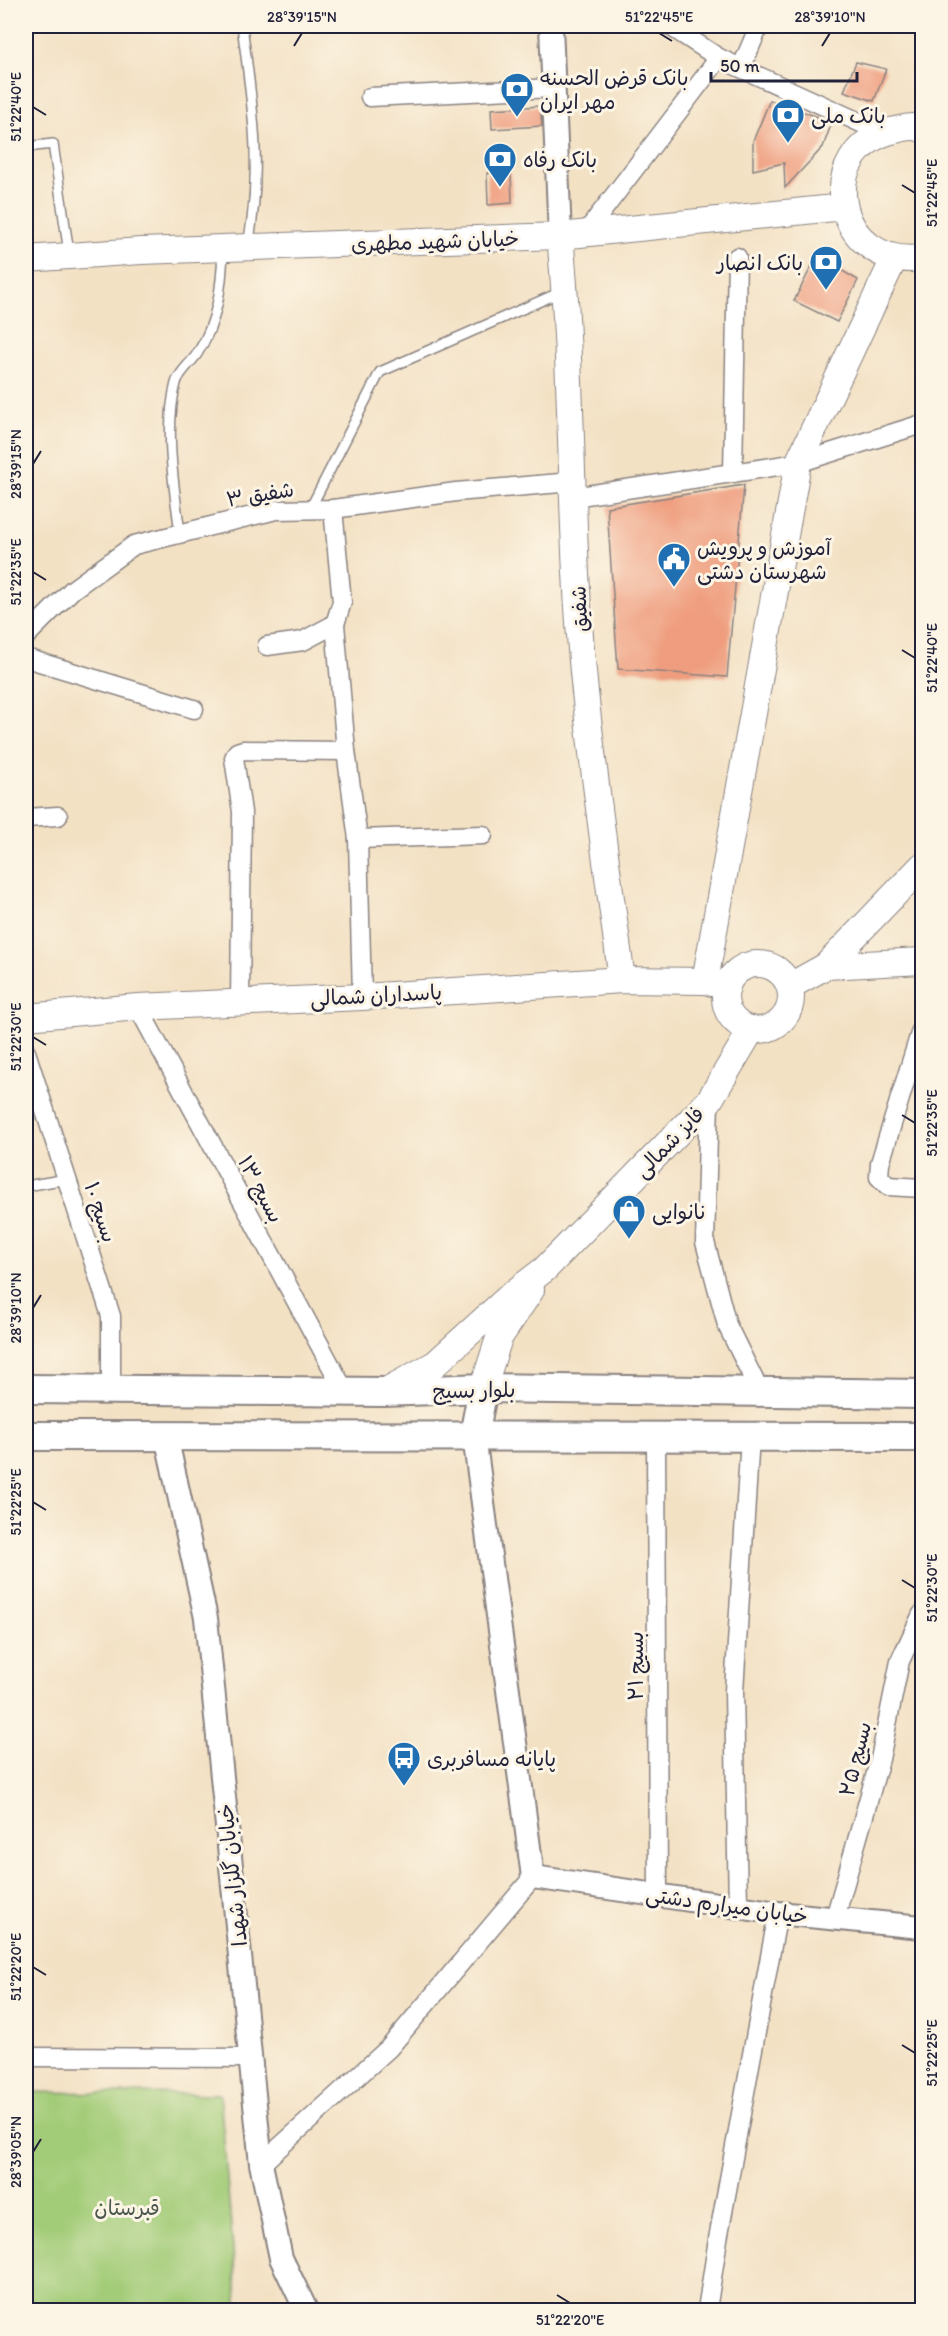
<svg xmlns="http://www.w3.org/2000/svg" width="948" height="2336" font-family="Itim,'Playpen Sans Arabic',sans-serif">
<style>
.green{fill:#a3cc78;stroke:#62775a;stroke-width:1.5}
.building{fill:#ef9d7e}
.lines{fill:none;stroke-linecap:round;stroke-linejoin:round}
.service-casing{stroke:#8a8280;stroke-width:12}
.minor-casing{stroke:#8a8280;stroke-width:21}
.tertiary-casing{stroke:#8a8280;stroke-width:26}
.secondary-casing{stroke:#8a8280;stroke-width:28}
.primary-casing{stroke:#8a8280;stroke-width:32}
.service{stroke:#fff;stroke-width:9}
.minor{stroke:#fff;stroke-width:18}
.tertiary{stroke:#fff;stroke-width:22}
.secondary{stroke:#fff;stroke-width:26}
.primary{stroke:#fff;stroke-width:28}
.ticks{fill:none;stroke:#22223b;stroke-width:2}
.labels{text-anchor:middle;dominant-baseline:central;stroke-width:6;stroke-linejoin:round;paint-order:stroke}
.poi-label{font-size:21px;fill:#22223b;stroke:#fcf5e5;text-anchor:start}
.street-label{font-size:21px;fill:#22223b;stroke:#fcf5e5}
.park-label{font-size:21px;fill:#49554d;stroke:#fcf5e5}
.neatline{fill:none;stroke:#22223b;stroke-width:2}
.ticks-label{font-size:15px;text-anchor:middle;fill:#22223b}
</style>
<rect width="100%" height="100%" fill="#fcf5e5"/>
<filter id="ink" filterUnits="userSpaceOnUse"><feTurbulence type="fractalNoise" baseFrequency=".0167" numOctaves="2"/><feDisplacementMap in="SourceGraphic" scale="12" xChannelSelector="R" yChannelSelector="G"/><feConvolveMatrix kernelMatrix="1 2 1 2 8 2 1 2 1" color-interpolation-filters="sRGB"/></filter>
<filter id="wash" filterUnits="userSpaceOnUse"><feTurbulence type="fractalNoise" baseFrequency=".008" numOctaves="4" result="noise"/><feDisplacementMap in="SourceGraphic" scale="24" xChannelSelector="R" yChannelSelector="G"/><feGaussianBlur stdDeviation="1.35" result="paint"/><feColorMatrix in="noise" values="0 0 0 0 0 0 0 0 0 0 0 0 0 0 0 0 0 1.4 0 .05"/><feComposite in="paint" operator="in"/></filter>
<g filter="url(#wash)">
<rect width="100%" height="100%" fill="#f3e1c4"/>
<polygon class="green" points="26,2092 220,2094 238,2310 26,2310"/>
<g id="blocks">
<g class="building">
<polygon points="856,62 886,69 874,101 844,91"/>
<polygon points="770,100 832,122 823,147 785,188 784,163 753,170 753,141"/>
<polygon points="540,106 542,126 492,129 491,109"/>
<polygon points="487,173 511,173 512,203 488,205"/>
<polygon points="817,256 858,280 837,322 794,301"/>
<polygon points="744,485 727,677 618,669 607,507"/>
</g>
</g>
</g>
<g filter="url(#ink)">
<use href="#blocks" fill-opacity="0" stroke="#8a8280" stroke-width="1.5"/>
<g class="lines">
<g class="service-casing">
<g id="service">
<path d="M242 26C252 101 263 169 248 245"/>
<polyline points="26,147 53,144 69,253"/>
<polyline points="310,509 380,372 563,291"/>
<path d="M180 533C174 486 164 429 176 383 179 372 191 363 197 354 218 322 222 285 223 248"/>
<polyline points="26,1186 67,1179"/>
</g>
</g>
<g class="minor-casing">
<g id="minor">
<polyline points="670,26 719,58 883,133"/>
<polyline points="742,66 759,26"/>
<polyline points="370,97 554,88"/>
<polyline points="584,235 719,58"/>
<polyline points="733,473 737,257"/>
<polyline points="573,497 798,463 922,424"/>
<polyline points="333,509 342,602 335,624 346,751 358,839 362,997"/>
<polyline points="26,636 72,590 134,545 276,510 333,509 456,492 572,482"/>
<polyline points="267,646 303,641 335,624"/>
<polyline points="26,658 194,709"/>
<polyline points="26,818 58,816"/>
<polyline points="358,839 483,835"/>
<polyline points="240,1002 242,812 234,758 237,752 243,750 346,751"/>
<polyline points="138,1007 345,1392"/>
<polyline points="922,1027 880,1163 879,1177 888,1186 922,1188"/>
<polyline points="26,1052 111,1316 111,1390"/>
<polyline points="709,1101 705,1242 727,1325 760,1392"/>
<polyline points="656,1437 658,1896"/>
<polyline points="738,1907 734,1691 750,1437"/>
<polyline points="835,1918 880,1759 900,1661 922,1614"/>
<polyline points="26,2057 250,2058"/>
<polyline points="261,2164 389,2048 533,1877"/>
<polyline points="707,2310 718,2239 778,1913"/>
</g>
</g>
<g class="tertiary-casing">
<g id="tertiary">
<polyline points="551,26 560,236"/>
<polyline points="166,1436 206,1618 261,2164 281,2258 306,2310"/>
<polyline points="474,1436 533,1877 778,1913 922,1927"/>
</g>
</g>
<g class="secondary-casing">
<g id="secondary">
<path d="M922 129C914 125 904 128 895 130 811 149 835 270 922 258"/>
<path d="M560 236C574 384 569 534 584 682 594 781 609 881 622 980"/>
<polyline points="26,259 141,251 560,236 844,207"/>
<circle cx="758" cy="997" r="33"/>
<polyline points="826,966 922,866"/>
<polyline points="705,981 798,463 894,259"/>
<polyline points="790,986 826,966 922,961"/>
<polyline points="26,1017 138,1007 362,997 622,980 705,981 727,987"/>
<polyline points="483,1388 499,1338 531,1290"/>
<polyline points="384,1392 435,1364 511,1295 545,1269 709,1101 752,1029"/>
</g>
</g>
<g class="primary-casing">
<g id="primary">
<polyline points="26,1389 384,1392 483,1388 922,1394"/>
<polyline points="26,1436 922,1437"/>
<polyline points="474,1436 483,1388"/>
</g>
</g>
<use href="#service" class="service"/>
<use href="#minor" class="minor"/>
<use href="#tertiary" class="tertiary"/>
<use href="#secondary" class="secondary"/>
<use href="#primary" class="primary"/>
</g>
</g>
<path class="ticks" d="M659 33 672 41M294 46 302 33M822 46 830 33M33 107 46 115M902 185 915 193M33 464 41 451M33 572 46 580M902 650 915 658M33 1037 46 1045M902 1115 915 1123M33 1308 41 1295M33 1502 46 1510M902 1580 915 1588M33 1967 46 1975M902 2045 915 2053M33 2152 41 2139M557 2295 570 2303"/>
<defs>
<g id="bank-pin" transform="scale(1.725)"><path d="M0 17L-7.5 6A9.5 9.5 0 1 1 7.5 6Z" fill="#1f6fb2" stroke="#fcf5e5"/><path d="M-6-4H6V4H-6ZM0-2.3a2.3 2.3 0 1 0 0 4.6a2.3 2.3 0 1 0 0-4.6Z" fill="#fff"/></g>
<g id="civic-pin" transform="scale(1.725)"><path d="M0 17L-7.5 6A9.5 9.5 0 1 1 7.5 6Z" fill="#1f6fb2" stroke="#fcf5e5"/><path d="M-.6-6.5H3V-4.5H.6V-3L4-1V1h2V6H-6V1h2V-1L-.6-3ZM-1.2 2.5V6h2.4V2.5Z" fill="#fff"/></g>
<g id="shop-pin" transform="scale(1.725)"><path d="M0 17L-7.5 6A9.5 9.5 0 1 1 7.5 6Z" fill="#1f6fb2" stroke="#fcf5e5"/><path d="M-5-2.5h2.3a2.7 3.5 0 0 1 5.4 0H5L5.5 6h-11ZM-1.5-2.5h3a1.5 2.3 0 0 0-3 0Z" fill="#fff"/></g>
<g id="bus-pin" transform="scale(1.725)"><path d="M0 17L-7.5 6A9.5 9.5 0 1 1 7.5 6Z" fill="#1f6fb2" stroke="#fcf5e5"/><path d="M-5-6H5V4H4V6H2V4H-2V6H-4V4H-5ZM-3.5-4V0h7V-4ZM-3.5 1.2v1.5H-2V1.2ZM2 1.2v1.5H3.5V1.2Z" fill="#fff"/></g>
</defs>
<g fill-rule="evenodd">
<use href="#bank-pin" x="517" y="89"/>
<use href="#bank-pin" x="788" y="115"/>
<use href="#bank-pin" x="500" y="159"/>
<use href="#bank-pin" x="826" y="262"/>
<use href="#civic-pin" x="674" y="559"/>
<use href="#shop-pin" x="629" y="1211"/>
<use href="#bus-pin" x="404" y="1758"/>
</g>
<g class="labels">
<g class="poi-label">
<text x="540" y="77">بانک قرض الحسنه<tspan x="540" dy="24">مهر ایران</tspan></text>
<text x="811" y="115">بانک ملی</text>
<text x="523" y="159">بانک رفاه</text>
<text x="803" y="262" text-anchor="end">بانک انصار</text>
<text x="697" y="547">آموزش و پرویش<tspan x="697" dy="24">شهرستان دشتی</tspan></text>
<text x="652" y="1211">نانوایی</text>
<text x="427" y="1758">پایانه مسافربری</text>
</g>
<g class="street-label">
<text transform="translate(435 241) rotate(-2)">خیابان شهید مطهری</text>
<text transform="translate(260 494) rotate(-9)">شفیق ۳</text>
<text transform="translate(579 609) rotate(-93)">شفیق</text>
<text transform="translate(376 995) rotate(-3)">پاسداران شمالی</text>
<text transform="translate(669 1142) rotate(-46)">فایز شمالی</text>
<text transform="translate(261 1189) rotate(62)">بسیج ۱۳</text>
<text transform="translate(101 1212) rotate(72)">بسیج ۱۰</text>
<text transform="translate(474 1390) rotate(-1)">بلوار بسیج</text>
<text transform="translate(635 1666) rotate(-90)">بسیج ۲۱</text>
<text transform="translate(855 1759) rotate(-76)">بسیج ۲۵</text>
<text transform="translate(232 1875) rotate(-96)">خیابان گلزار شهدا</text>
<text transform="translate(727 1905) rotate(8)">خیابان میرارم دشتی</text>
</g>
<g class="park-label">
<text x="127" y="2207">قبرستان</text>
</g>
</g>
<rect width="948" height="2336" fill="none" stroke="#fcf5e5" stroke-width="66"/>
<path d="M711 72v9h146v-9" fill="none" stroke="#22223b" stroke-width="3"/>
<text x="720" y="72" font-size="18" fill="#22223b" stroke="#fcf5e5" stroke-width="4.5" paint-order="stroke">50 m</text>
<rect x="33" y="33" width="882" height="2270" class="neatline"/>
<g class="ticks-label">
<text x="302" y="22">28°39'15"N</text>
<text x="659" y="22">51°22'45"E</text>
<text x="830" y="22">28°39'10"N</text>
<text transform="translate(16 107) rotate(-90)" y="5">51°22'40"E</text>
<text transform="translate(932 193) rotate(-90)" y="5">51°22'45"E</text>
<text transform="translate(16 464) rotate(-90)" y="5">28°39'15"N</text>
<text transform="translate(16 572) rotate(-90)" y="5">51°22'35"E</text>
<text transform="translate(932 658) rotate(-90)" y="5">51°22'40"E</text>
<text transform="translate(16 1037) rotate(-90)" y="5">51°22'30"E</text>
<text transform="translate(932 1123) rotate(-90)" y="5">51°22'35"E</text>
<text transform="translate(16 1308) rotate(-90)" y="5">28°39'10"N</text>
<text transform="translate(16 1502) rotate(-90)" y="5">51°22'25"E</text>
<text transform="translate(932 1588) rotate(-90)" y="5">51°22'30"E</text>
<text transform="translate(16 1967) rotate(-90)" y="5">51°22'20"E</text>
<text transform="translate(932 2053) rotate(-90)" y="5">51°22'25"E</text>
<text transform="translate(16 2152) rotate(-90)" y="5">28°39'05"N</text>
<text x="570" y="2325">51°22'20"E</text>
</g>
</svg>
